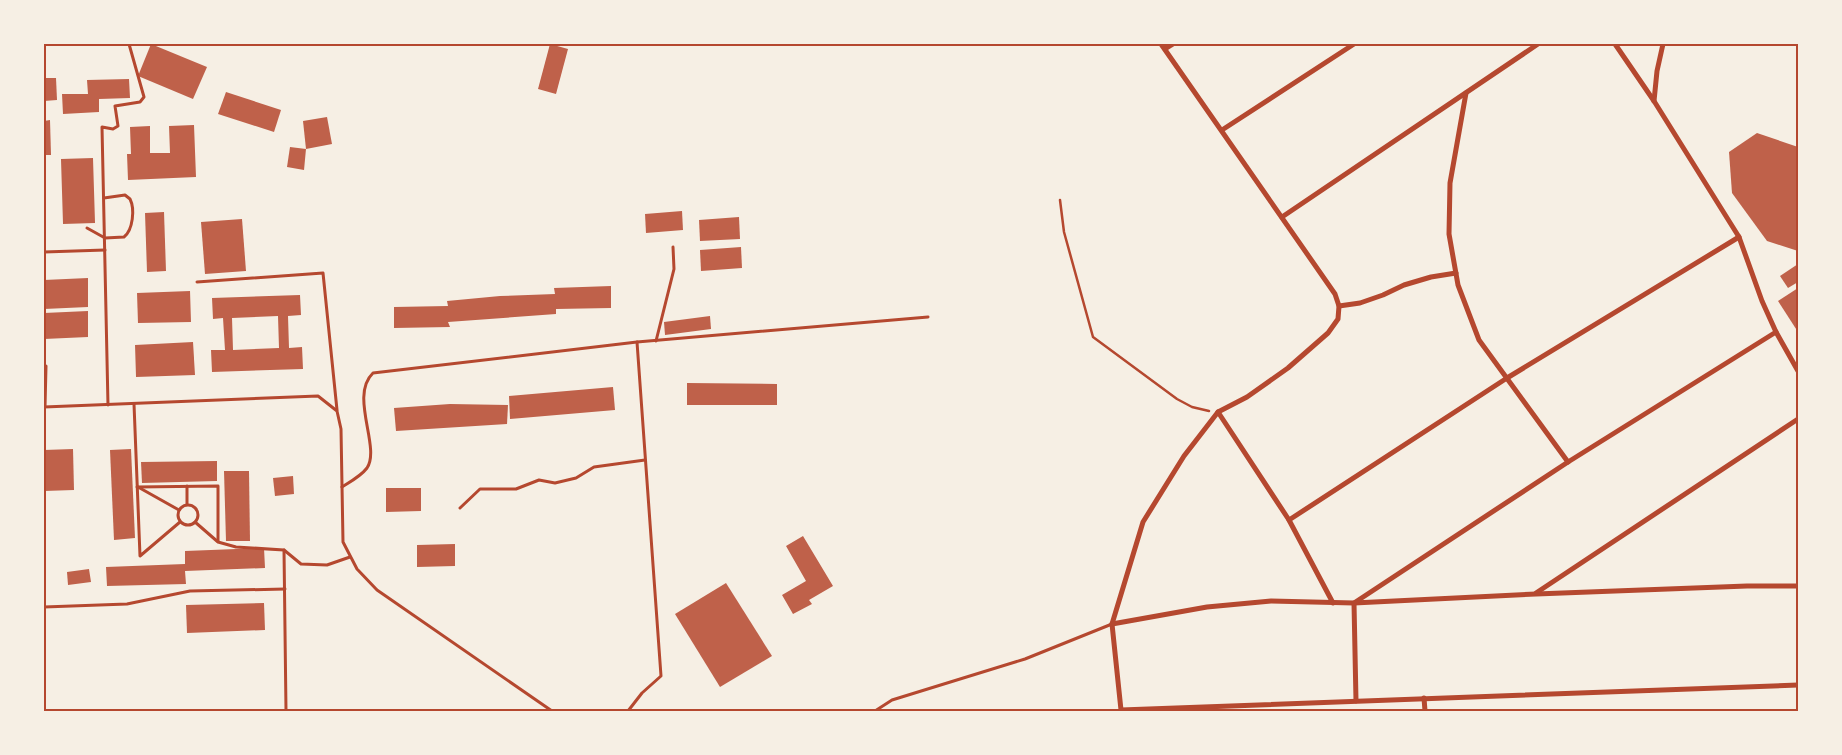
<svg xmlns="http://www.w3.org/2000/svg" width="1842" height="755" font-family="'Golos Text',sans-serif">
<style>
.building{fill:#bf614a;fill-rule:evenodd}
.lines{fill:none;stroke-linecap:round;stroke-linejoin:round}
.path{stroke:#b5482f;stroke-width:2.5}
.service{stroke:#b5482f;stroke-width:3}
.minor{stroke:#b5482f;stroke-width:5}
.neatline{fill:none;stroke:#b5482f;stroke-width:2}
</style>
<rect width="100%" height="100%" fill="#f6efe4"/>
<g class="building">
<polygon points="151,44 207,67 193,99 138,76"/>
<polygon points="550,44 568,49 556,94 538,89"/>
<polygon points="44,78 56,78 57,100 44,101"/>
<polygon points="129,79 130,98 99,99 99,112 63,114 62,94 88,94 87,80"/>
<polygon points="226,92 281,110 274,132 218,114"/>
<polygon points="327,117 332,144 306,149 303,121"/>
<polygon points="50,120 51,155 44,155 44,121"/>
<polygon points="194,125 196,177 128,180 127,154 131,154 130,127 150,126 150,153 170,153 169,126"/>
<polygon points="1757,133 1798,147 1798,251 1767,241 1732,193 1729,152"/>
<polygon points="290,147 306,149 304,170 287,167"/>
<polygon points="93,158 95,223 63,224 61,159"/>
<polygon points="682,211 683,230 646,233 645,214"/>
<polygon points="164,212 166,271 147,272 145,213"/>
<polygon points="739,217 740,239 700,241 699,220"/>
<polygon points="242,219 246,271 205,274 201,222"/>
<polygon points="741,247 742,268 701,271 700,250"/>
<polygon points="1798,264 1798,282 1788,288 1780,276"/>
<polygon points="88,278 88,307 44,309 44,280"/>
<polygon points="611,286 611,308 556,309 556,314 448,322 450,327 394,328 394,307 448,306 447,301 500,296 555,294 554,288"/>
<polygon points="1798,288 1798,332 1778,301"/>
<polygon points="190,291 191,322 138,323 137,293"/>
<path d="M300 295 301 315 288 316 289 348 302 347 303 369 212 372 211 350H225L223 318 213 319 212 298ZM278 316 279 348 233 350 232 318Z"/>
<polygon points="88,311 88,337 44,339 44,313"/>
<polygon points="710,316 711,329 665,335 664,322"/>
<polygon points="193,342 195,375 136,377 135,345"/>
<polygon points="687,383 777,384 777,405 687,405"/>
<polygon points="613,387 615,410 510,419 509,396"/>
<polygon points="450,404 508,405 507,424 396,431 394,408"/>
<polygon points="73,449 74,490 44,491 44,450"/>
<polygon points="131,449 135,538 114,540 110,450"/>
<polygon points="217,461 217,481 142,483 141,462"/>
<polygon points="224,471 249,471 250,541 226,541"/>
<polygon points="293,476 294,494 275,496 273,478"/>
<polygon points="386,488 421,488 421,511 386,512"/>
<polygon points="803,536 833,586 809,600 812,604 793,614 782,595 806,581 786,546"/>
<polygon points="455,544 455,566 417,567 417,545"/>
<polygon points="264,548 265,568 185,571 186,584 107,586 106,567 185,564 185,551"/>
<polygon points="89,569 91,582 68,585 67,572"/>
<polygon points="726,583 772,656 720,687 675,614"/>
<polygon points="264,603 265,630 187,633 186,605"/>
</g>
<g class="lines">
<polyline class="path" points="1060,200 1064,232 1093,337 1177,399 1192,407 1209,411"/>
<g class="service">
<path d="M87 228 105 238 124 237C133 230 135 209 130 199L125 195 104 198"/>
<polyline points="44,252 105,250"/>
<polyline points="197,282 323,273 337,410"/>
<polyline points="656,341 674,269 673,247"/>
<polyline points="134,404 140,556 180,522"/>
<polyline points="108,405 102,127 113,129 118,126 115,106 140,102 144,97 129,44"/>
<polyline points="44,407 318,396 337,411 341,429 343,542 357,569 377,590 552,711"/>
<polyline points="45,407 46,366"/>
<polyline points="187,486 187,504"/>
<polyline points="137,487 218,486 218,541"/>
<polyline points="138,487 179,510"/>
<path d="M342 487C350 482 361 476 367 468 381 447 349 396 373 373L637 342 928 317"/>
<circle cx="188" cy="515" r="10"/>
<polyline points="460,508 480,489 516,489 539,480 555,483 576,478 594,467 645,460"/>
<polyline points="195,522 218,542 236,547 284,550 301,564 327,565 350,557"/>
<polyline points="284,550 286,711"/>
<polyline points="44,607 127,604 190,591 285,589"/>
<polyline points="628,711 642,693 661,676 637,342"/>
<polyline points="875,711 892,700 1025,659 1112,624"/>
</g>
<g class="minor">
<polyline points="1161,44 1335,294 1339,306 1338,319 1328,333 1288,368 1247,397 1218,412 1184,456 1143,522 1112,624 1121,710 1798,685"/>
<polyline points="1615,44 1654,101 1739,237 1762,301 1776,332 1798,371"/>
<polyline points="1165,49 1173,44"/>
<polyline points="1466,93 1450,183 1449,234 1458,285 1479,340 1568,462"/>
<polyline points="1654,101 1657,71 1663,44"/>
<polyline points="1222,130 1354,44"/>
<polyline points="1282,217 1538,44"/>
<polyline points="1339,306 1360,303 1383,295 1404,285 1431,277 1456,273"/>
<polyline points="1218,412 1289,520 1333,603"/>
<polyline points="1289,520 1507,378 1739,237"/>
<polyline points="1536,593 1798,419"/>
<polyline points="1112,624 1207,607 1271,601 1354,603 1536,594 1747,586 1798,586"/>
<polyline points="1424,698 1425,711"/>
<polyline points="1356,701 1354,603 1568,462 1776,332"/>
</g>
</g>
<rect width="1842" height="755" fill="none" stroke="#f6efe4" stroke-width="90"/>
<rect x="45" y="45" width="1752" height="665" class="neatline"/>
</svg>
